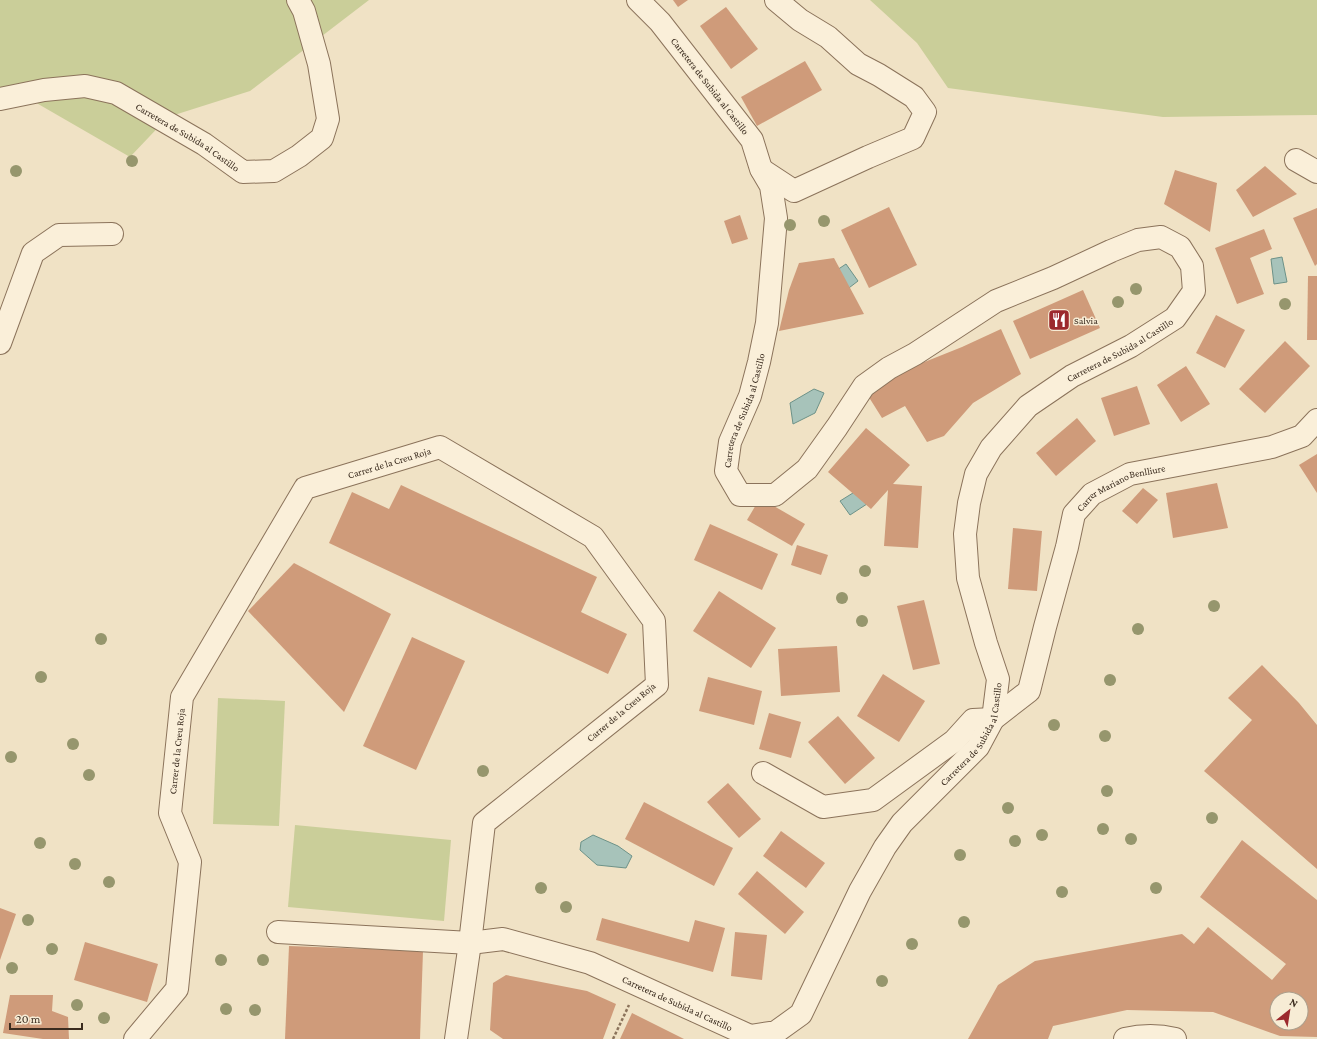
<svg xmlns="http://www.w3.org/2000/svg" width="1317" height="1039" font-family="'Crimson Pro',serif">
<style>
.green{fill:#cace99}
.water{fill:#a7c3ba;stroke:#6d9288}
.building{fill:#cf9b7a;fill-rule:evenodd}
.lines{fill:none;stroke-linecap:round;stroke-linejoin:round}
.minor-casing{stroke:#8b735b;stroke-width:24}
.path{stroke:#8b735b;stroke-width:2.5;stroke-dasharray:3 2;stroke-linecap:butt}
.minor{stroke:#faefd9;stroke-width:22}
.tree{fill:#96966d}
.labels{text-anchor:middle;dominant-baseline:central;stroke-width:3;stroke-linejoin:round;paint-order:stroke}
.street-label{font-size:10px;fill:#3b2c1f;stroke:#f7ecd5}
.poi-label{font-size:10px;fill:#3b2c1f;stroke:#f7ecd5;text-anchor:start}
</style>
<rect width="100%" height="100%" fill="#f0e2c5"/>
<g class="green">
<polygon points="0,0 369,0 250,91 168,117 130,157 33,101 0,102"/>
<polygon points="870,0 1317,0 1317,115 1163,117 948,88 917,43"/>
<polygon points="218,698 285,701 279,826 213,824"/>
<polygon points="295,825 451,840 444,921 288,907"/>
</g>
<g class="water">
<polygon points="1282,257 1287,282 1274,284 1271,259"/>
<polygon points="846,264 858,281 841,294 828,276"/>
<polygon points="814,389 824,393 815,413 793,424 790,403"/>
<polygon points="861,488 870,502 850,515 840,501"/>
<polygon points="593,835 618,846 632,856 626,868 597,865 580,850 581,842"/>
</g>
<g class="building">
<polygon points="673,0 688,0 678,7"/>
<polygon points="726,7 758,49 731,69 700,26"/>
<polygon points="805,61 822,90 757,126 741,97"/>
<polygon points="1265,166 1297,194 1253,217 1236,190"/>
<polygon points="1175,170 1217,183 1210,232 1164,204"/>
<polygon points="889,207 917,265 869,288 841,230"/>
<polygon points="1317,208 1317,264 1315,266 1293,218"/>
<polygon points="740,215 748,239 732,244 724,221"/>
<polygon points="1264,229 1272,249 1250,258 1264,294 1237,304 1215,248"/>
<polygon points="834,258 864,314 779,331 789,290 799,263"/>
<polygon points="1308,276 1317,276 1317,340 1307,340"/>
<polygon points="1083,290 1100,328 1030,359 1013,321"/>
<polygon points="1216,315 1245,330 1225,368 1196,353"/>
<polygon points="1001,329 1021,374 973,403 944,436 927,442 905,406 882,418 865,391 887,377 962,347"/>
<polygon points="1285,341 1310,366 1265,413 1239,389"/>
<polygon points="1186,366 1210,404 1181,422 1157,385"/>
<polygon points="1137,386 1150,424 1114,436 1101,398"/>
<polygon points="1077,418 1096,441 1056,476 1036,453"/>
<polygon points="866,428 910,465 893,484 922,486 918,548 884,546 888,490 871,509 828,472"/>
<polygon points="1317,454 1317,493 1299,465"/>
<polygon points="1217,483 1228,528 1173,538 1166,493"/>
<polygon points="401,485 597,577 581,612 627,634 608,674 329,543 352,492 389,509"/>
<polygon points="1143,488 1158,500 1137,524 1122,511"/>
<polygon points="760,498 805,524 792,546 747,520"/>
<polygon points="710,524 778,554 762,590 694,560"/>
<polygon points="1013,528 1042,531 1037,591 1008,589"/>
<polygon points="797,545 828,555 821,575 791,565"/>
<polygon points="294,563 391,614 344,712 248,611"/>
<polygon points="719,591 776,628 751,668 693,631"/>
<polygon points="924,600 940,664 913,670 897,606"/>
<polygon points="412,637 465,661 416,770 363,746"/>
<polygon points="837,646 840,692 781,696 778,649"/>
<polygon points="1262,665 1299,703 1317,725 1317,869 1204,771 1252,720 1228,698"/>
<polygon points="883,674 925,701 899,742 857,716"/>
<polygon points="708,677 762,691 754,725 699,711"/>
<polygon points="769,713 801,722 791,758 759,749"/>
<polygon points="838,716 875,758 845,784 808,742"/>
<polygon points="728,783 761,819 739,838 707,802"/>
<polygon points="644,802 733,848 714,886 625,839"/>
<polygon points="781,831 825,863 806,888 763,856"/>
<path d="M1242 840 1317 900V1037L1280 1036 1213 1012 1127 1010 1053 1026 1048 1039H968L998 985 1035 961 1182 934 1194 944 1208 927 1272 980 1286 964 1200 897ZM1277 999H1301V1023H1277Z"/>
<polygon points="757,871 804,912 785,934 738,894"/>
<polygon points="0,908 16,914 0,960"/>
<polygon points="602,918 689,942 695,920 725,928 713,972 596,940"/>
<polygon points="735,932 767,935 762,980 731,976"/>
<polygon points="85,942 158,964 147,1002 74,980"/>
<polygon points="289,946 423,951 420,1039 285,1039"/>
<polygon points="506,975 587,991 616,1004 603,1039 503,1039 490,1030 493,983"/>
<polygon points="10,995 53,995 52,1011 68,1017 69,1039 43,1039 3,1033"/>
<polygon points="632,1013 684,1039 620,1039"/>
</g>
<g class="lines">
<g class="minor-casing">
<g id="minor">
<path id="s1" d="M0 99 44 90 85 86 116 93 204 144 243 172 274 171 299 156 322 138 328 119 319 64 304 11 298 0"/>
<polyline points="1296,160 1317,172"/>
<polyline points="762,170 794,191 868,157 913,138 925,112 914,97 879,75 858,64 828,37 800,20 776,0"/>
<polyline points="0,343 33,253 59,235 112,234"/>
<path id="s2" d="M763 773 823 807 873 800 954 741 973 720 993 719 1029 691 1045 627 1067 547 1074 514 1092 494 1130 474 1272 447 1302 436 1317 420"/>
<path id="s3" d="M278 932 470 943 503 939 590 963 750 1036 776 1032 801 1014 860 891 885 847 902 823 978 747 993 719 998 679 986 643 968 578 965 534 969 503 976 474 991 448 1028 406 1072 376 1131 346 1175 318 1194 291 1192 266 1180 247 1161 237 1138 240 1111 251 1053 278 996 301 915 354 889 368 864 386 837 427 807 469 775 495H740L726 471 730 442 750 396 759 362 767 323 776 218 771 186 761 169 752 140 660 22 638 0"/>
<path id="s4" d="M135 1039 177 989 190 862 170 813 182 697 305 488 440 447 593 537 654 621 657 685 484 823 470 943 456 1039"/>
<path d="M1125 1039C1142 1035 1159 1035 1175 1039"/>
</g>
</g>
<polyline class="path" points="613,1039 629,1005"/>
<use href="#minor" class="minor"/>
</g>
<g class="tree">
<circle cx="132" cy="161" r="6"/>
<circle cx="16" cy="171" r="6"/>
<circle cx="824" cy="221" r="6"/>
<circle cx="790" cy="225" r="6"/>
<circle cx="1136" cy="289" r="6"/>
<circle cx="1118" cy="302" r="6"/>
<circle cx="1285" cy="304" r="6"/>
<circle cx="865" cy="571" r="6"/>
<circle cx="842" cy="598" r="6"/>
<circle cx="1214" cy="606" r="6"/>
<circle cx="862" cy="621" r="6"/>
<circle cx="1138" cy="629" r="6"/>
<circle cx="101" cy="639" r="6"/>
<circle cx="41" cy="677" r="6"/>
<circle cx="1110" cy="680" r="6"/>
<circle cx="1054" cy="725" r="6"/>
<circle cx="1105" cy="736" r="6"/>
<circle cx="73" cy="744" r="6"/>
<circle cx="11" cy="757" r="6"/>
<circle cx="483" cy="771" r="6"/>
<circle cx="89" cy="775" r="6"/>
<circle cx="1107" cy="791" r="6"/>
<circle cx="1008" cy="808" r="6"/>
<circle cx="1212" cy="818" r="6"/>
<circle cx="1103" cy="829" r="6"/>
<circle cx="1042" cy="835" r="6"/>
<circle cx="1131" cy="839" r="6"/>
<circle cx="1015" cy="841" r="6"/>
<circle cx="40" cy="843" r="6"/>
<circle cx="960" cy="855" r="6"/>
<circle cx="75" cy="864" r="6"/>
<circle cx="109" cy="882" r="6"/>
<circle cx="541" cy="888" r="6"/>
<circle cx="1156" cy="888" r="6"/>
<circle cx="1062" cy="892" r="6"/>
<circle cx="566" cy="907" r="6"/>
<circle cx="28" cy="920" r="6"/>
<circle cx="964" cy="922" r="6"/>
<circle cx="912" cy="944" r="6"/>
<circle cx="52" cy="949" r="6"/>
<circle cx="221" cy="960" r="6"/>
<circle cx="263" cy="960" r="6"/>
<circle cx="12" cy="968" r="6"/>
<circle cx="882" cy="981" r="6"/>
<circle cx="77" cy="1005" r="6"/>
<circle cx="226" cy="1009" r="6"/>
<circle cx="255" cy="1010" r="6"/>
<circle cx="104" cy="1018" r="6"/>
</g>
<defs>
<g id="restaurant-square" transform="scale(1.15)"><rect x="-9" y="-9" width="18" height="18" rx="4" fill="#9c292d" stroke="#f7ecd5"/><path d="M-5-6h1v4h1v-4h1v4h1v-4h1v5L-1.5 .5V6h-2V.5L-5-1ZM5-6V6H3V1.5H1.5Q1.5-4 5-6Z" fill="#fff"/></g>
</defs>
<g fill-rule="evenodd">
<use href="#restaurant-square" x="1059" y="320"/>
</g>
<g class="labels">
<g class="street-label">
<text transform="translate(710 86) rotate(52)">Carretera de Subida al Castillo</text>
<text stroke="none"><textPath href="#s1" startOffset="202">Carretera de Subida al Castillo</textPath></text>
<text stroke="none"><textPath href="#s3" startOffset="1349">Carretera de Subida al Castillo</textPath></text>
<text stroke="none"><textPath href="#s3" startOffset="2118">Carretera de Subida al Castillo</textPath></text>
<text stroke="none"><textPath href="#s4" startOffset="693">Carrer de la Creu Roja</textPath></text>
<text stroke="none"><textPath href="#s2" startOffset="552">Carrer Mariano Benlliure</textPath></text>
<text transform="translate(621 712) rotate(-40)">Carrer de la Creu Roja</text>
<text stroke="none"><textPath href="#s3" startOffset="881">Carretera de Subida al Castillo</textPath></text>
<text stroke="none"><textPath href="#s4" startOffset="308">Carrer de la Creu Roja</textPath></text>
<text stroke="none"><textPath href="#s3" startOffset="412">Carretera de Subida al Castillo</textPath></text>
</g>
<g class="poi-label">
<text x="1074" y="320">Salvia</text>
</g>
</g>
<g transform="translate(1289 1011) rotate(30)"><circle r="19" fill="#f7ecd5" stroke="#ac9f8c"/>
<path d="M0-3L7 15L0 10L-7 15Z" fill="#9c292d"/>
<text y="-6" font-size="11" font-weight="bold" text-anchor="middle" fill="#3b2c1f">N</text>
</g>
<path d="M10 1023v6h72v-6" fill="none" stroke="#3b2c1f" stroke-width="2"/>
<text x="16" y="1023" font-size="12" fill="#3b2c1f" stroke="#f7ecd5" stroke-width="3" paint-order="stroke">20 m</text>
</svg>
